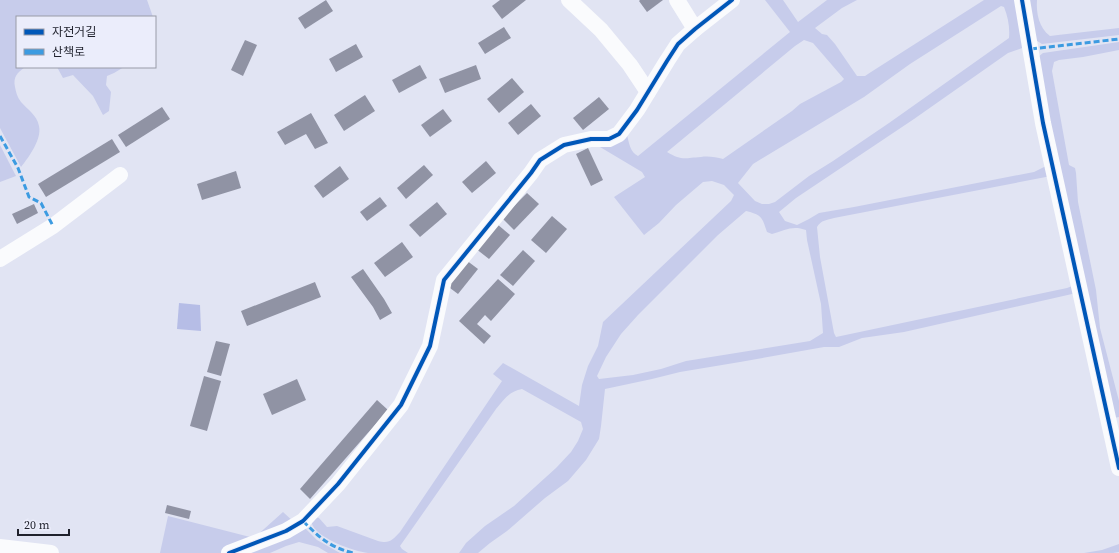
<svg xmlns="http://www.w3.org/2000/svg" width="1119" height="553" font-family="'Source Serif 4','Noto Sans KR',serif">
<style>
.green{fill:#c7cceb;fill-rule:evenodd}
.forest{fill:#b6bde6}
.building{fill:#9093a4}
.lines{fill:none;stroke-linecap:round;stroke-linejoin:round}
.minor{stroke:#fafbfd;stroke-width:16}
.quiet{stroke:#3c9be1;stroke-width:3;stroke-dasharray:6 3;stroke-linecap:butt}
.cycleway-casing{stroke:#ebedfb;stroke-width:6}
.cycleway{stroke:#0057b8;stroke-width:4}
</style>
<rect width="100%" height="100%" fill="#e1e4f3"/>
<g class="green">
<path d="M0 0H147L153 17H17V67H25C17 73 13 77 15 87 16 92 17 97 21 102 27 109 37 115 39 126 42 139 29 157 21 167L0 128Z"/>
<path d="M765 0H783L798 22 827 0H857L842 8 815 28 822 34 827 35 835 44 857 76H865L871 72 984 0H1017L1025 47 1008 53 914 119 796 198 779 212 785 221 797 225 809 219 819 213 854 207 1034 172 1048 165 1051 176 834 218C827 220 821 220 817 227L820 257 834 333 836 337 1067 288 1075 285 1078 296 1072 294 904 332 862 338 839 347H824L740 362 680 372 652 379 605 389 601 426 599 439 586 460 568 481 545 498 507 531 490 543 478 553H459L466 543 485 526 514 506 556 468 571 452 578 441 583 429 581 422 522 389C510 391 504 399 496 409L400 546 402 549 408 553C395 553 381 553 368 553 353 551 320 539 313 526 311 523 312 519 313 516L319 518 327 527 337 526 378 541C390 544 392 540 400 532L502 381 493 374 503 363 579 406 582 385 588 366 598 346 603 322 731 201 734 195 724 185 712 181 703 182 676 205 659 223 644 235 614 197 645 177 642 172 600 147 627 135C629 143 630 152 638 156L790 32ZM1001 6 1004 7C1008 17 1010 27 1009 38L889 123 833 161 809 176 775 202 769 204H762L755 201 738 183 753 164 864 97 910 64ZM804 40 813 43 844 79 841 82 800 104 792 111 723 159C716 157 708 156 701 157 684 158 682 161 667 152L795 46ZM746 211C762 215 762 217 767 232L772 234C785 230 793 225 806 230L807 240 821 304 823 333 810 341 686 361 661 369 633 375 599 379 597 376 606 357 621 334 638 315 718 235Z"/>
<path d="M1026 0H1037C1036 13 1039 28 1050 36L1058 35 1119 28V35L1042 44 1034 39Z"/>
<polygon points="1119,42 1119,50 1083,57 1059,60 1054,62 1052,71 1069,165 1075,168 1076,173 1078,202 1096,290 1100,328 1119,401 1119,417 1114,418 1057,163 1038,57 1043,53"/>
<polygon points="57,67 124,67 114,73 107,76 106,85 111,92 109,111 103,115 93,96 73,75 63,78"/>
<polygon points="0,145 16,176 0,182"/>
<polygon points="283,512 295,523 225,553 160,553 168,516 254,538"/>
<polygon points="304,527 317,540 340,553 328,553 318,547 299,542 286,546 270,553 244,553"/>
<polygon points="1119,544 1119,552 1113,553 1084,553 1102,550"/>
</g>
<polygon class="forest" points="179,303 200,305 201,331 177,329"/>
<g class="building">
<polygon points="326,0 333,11 305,29 298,18"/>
<polygon points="500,0 526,0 502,19 492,6"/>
<polygon points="640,0 663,0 647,12 639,1"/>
<polygon points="504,27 511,38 485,54 478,43"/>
<polygon points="245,40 257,45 243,76 231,70"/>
<polygon points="356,44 363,57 336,72 329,59"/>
<polygon points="420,65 427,78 399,93 392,80"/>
<polygon points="476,65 481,79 445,93 439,79"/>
<polygon points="512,78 524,92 499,113 487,99"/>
<polygon points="365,95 375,111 344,131 334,115"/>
<polygon points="599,97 609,109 583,130 573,118"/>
<polygon points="531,104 541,116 518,135 508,123"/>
<polygon points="162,107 170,119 126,147 118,135"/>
<polygon points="443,109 452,121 430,137 421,125"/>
<polygon points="311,113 328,143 315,149 306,134 285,145 277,132"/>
<polygon points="112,139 120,152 46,197 38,184"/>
<polygon points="588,148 603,180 591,186 576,154"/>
<polygon points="486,161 496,173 472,193 462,182"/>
<polygon points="424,165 433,175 406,199 397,188"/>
<polygon points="340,166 349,179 323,198 314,186"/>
<polygon points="236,171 241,188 202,200 197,184"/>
<polygon points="527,193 539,204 514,230 502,218"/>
<polygon points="380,197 387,206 367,221 360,212"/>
<polygon points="437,202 447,214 420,237 409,225"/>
<polygon points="34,204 38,213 17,224 12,214"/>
<polygon points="552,216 567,229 546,253 531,240"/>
<polygon points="497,224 510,235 489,259 475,248"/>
<polygon points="402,242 413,257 385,277 374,263"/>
<polygon points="523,250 535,261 513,286 500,275"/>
<polygon points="466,260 478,269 458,294 446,285"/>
<polygon points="363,269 384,299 392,313 380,320 373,307 351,277"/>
<polygon points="498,279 515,294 491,321 485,315 477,324 491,336 484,344 459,321"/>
<polygon points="315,282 321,297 247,326 241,311"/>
<polygon points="216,341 230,344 221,376 207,372"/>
<polygon points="204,376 221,381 207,431 190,426"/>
<polygon points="297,379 306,400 272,415 263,394"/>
<polygon points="377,400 388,410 310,499 300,489"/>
<polygon points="167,505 191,511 189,519 165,513"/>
</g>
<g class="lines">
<g class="minor">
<polyline points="569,0 601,30 630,65 648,92"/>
<polyline points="677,0 695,29"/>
<polyline points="1022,0 1043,123 1119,468"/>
<polyline points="0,259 53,226 120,175"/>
<polyline points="0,547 51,553"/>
<polyline points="229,553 286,531 303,521 338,484 401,405 430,346 444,280 531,173 540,160 564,145 591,139 609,139 619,134 637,110 667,61 678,44 695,29 732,0"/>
</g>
<g class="quiet">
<polyline points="1031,49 1119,39"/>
<polyline points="0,136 18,168 29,197 41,203 53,226"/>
<path d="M303 521C319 537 329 547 353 553"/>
</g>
<g class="cycleway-casing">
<g id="cycleway">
<polyline points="1022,0 1043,123 1119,468"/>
<polyline points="229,553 286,531 303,521 338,484 401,405 430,346 444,280 531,173 540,160 564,145 591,139 609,139 619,134 637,110 667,61 678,44 695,29 732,0"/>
</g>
</g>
<use href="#cycleway" class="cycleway"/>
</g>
<rect x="16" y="16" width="140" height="52" fill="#ebedfb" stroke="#999ba8"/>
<rect x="24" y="29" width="20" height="6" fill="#0057b8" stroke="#999ba8"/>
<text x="52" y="36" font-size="12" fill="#1f212c">자전거길</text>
<rect x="24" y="49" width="20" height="6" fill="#3c9be1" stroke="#999ba8"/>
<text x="52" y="56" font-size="12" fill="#1f212c">산책로</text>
<path d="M18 529v6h51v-6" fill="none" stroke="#1f212c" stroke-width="2"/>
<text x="24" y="529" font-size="12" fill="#1f212c" stroke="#ebedfb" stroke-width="3" paint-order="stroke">20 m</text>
</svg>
